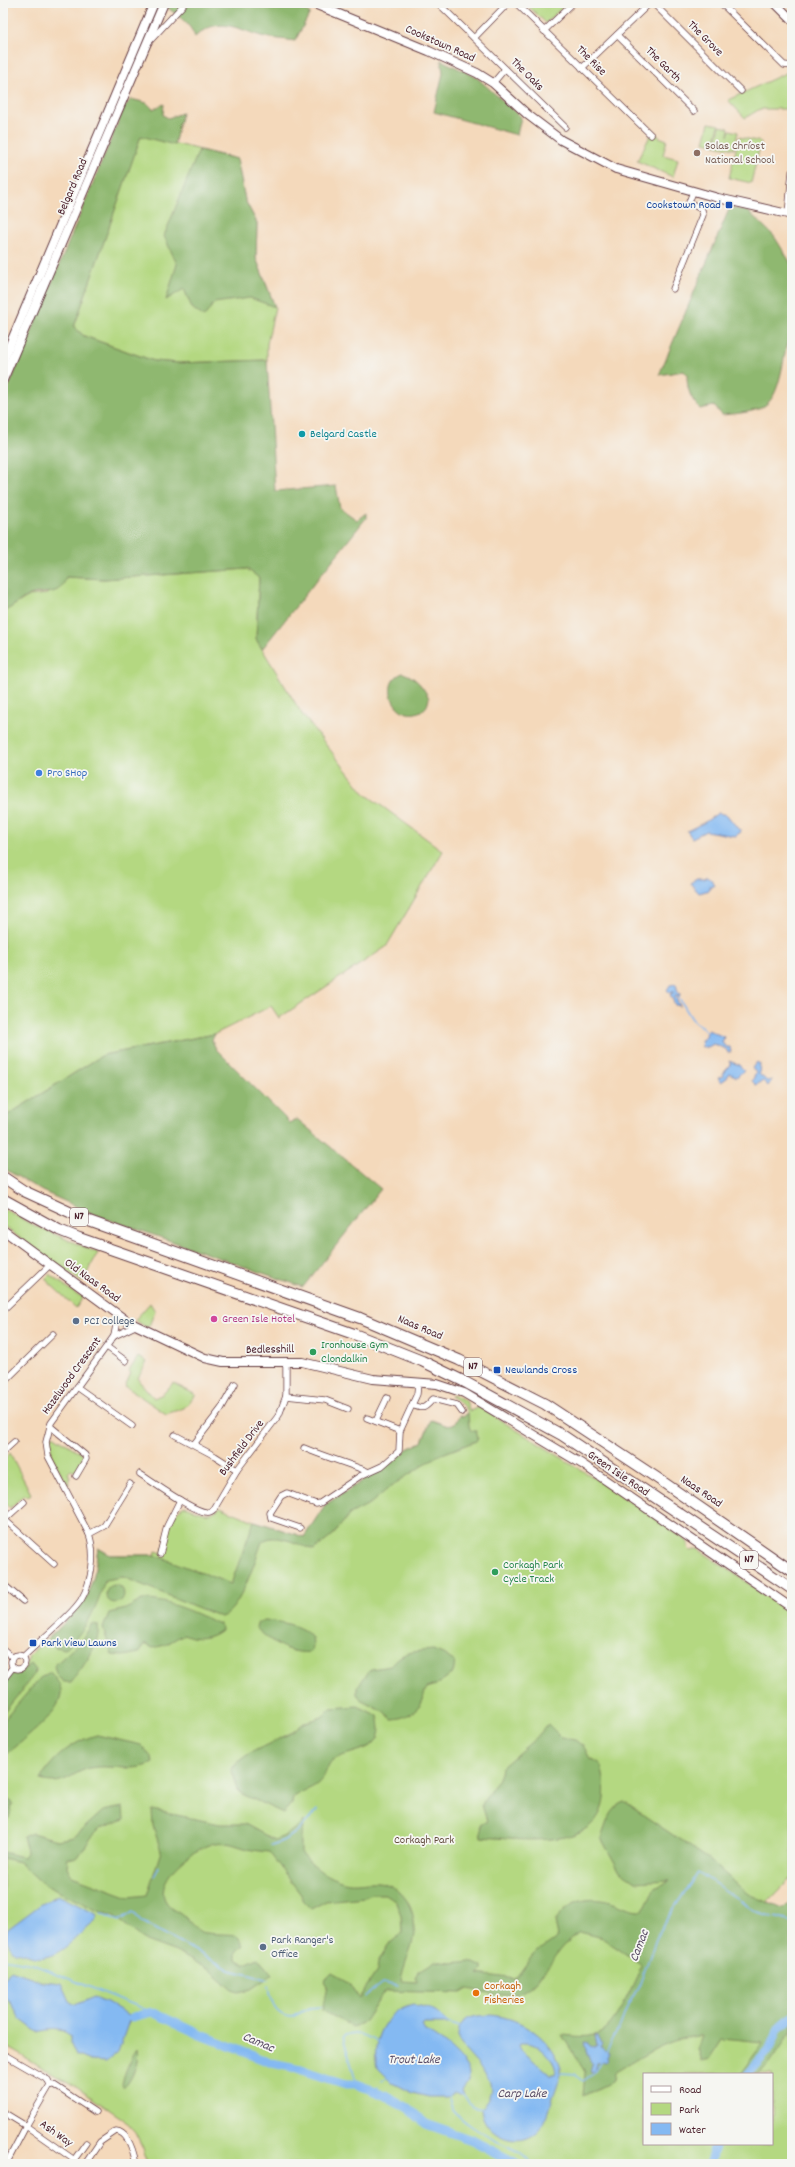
<svg xmlns="http://www.w3.org/2000/svg" width="795" height="2167" font-family="Dekko,sans-serif">
<style>
.green{fill:#b4d881;stroke:#7f7c56;fill-rule:evenodd}
.forest{fill:#8fb86f;stroke:#6c6c4d}
.water{fill:#84b9f2;stroke:#676c8e;fill-rule:evenodd}
.lines{fill:none;stroke-linecap:round;stroke-linejoin:round}
.stream{stroke:#84b9f2;stroke-width:1.5}
.river{stroke:#84b9f2;stroke-width:9}
.street-casing{stroke:#643b41;stroke-width:7}
.secondary-casing{stroke:#643b41;stroke-width:10}
.highway-casing{stroke:#643b41;stroke-width:12}
.street{stroke:#fff;stroke-width:5.5}
.secondary{stroke:#fff;stroke-width:8}
.highway{stroke:#fff;stroke-width:10}
.education-dot{fill:#8d6e63;stroke:#f6f6f2;stroke-width:1.5}
.transit-dot{fill:#1a4fb4;stroke:#f6f6f2;stroke-width:1.5}
.culture-dot{fill:#0f9aa8;stroke:#f6f6f2;stroke-width:1.5}
.shop-dot{fill:#3f7fe0;stroke:#f6f6f2;stroke-width:1.5}
.hotel-dot{fill:#d1479c;stroke:#f6f6f2;stroke-width:1.5}
.service-dot{fill:#5c6f8a;stroke:#f6f6f2;stroke-width:1.5}
.leisure-dot{fill:#2e9e5b;stroke:#f6f6f2;stroke-width:1.5}
.food-dot{fill:#e8710a;stroke:#f6f6f2;stroke-width:1.5}
.labels{text-anchor:middle;dominant-baseline:central;stroke-width:3.5;stroke-linejoin:round;paint-order:stroke}
.shield{fill:#f6f6f2;stroke:#7e6067;stroke-width:1}
.shield-label{font-size:11px;font-weight:bold;fill:#4a1f2b}
.street-label{font-size:12px;fill:#4a1f2b;stroke:#f6f6f2}
.education-label{font-size:12px;fill:#785e54;stroke:#f6f6f2;text-anchor:start}
.transit-label{font-size:12px;fill:#164399;stroke:#f6f6f2;text-anchor:start}
.culture-label{font-size:12px;fill:#0d838f;stroke:#f6f6f2;text-anchor:start}
.shop-label{font-size:12px;fill:#366cbe;stroke:#f6f6f2;text-anchor:start}
.hotel-label{font-size:12px;fill:#b23c85;stroke:#f6f6f2;text-anchor:start}
.service-label{font-size:12px;fill:#4e5e75;stroke:#f6f6f2;text-anchor:start}
.leisure-label{font-size:12px;fill:#27864d;stroke:#f6f6f2;text-anchor:start}
.park-label{font-size:12px;fill:#644d40;stroke:#f6f6f2}
.food-label{font-size:12px;fill:#c56008;stroke:#f6f6f2;text-anchor:start}
.water-label{font-size:13px;font-style:italic;fill:#5b4d67;stroke:#f6f6f2}
</style>
<rect width="100%" height="100%" fill="#f6f6f2"/>
<filter id="ink" filterUnits="userSpaceOnUse"><feTurbulence type="fractalNoise" baseFrequency=".025" numOctaves="2"/><feDisplacementMap in="SourceGraphic" scale="8" xChannelSelector="R" yChannelSelector="G"/><feConvolveMatrix kernelMatrix="1 2 1 2 8 2 1 2 1" color-interpolation-filters="sRGB"/></filter>
<filter id="wash" filterUnits="userSpaceOnUse"><feTurbulence type="fractalNoise" baseFrequency=".012" numOctaves="4" result="noise"/><feDisplacementMap in="SourceGraphic" scale="16" xChannelSelector="R" yChannelSelector="G"/><feGaussianBlur stdDeviation="0.9" result="paint"/><feColorMatrix in="noise" values="0 0 0 0 0 0 0 0 0 0 0 0 0 0 0 0 0 1.4 0 .05"/><feComposite in="paint" operator="in"/></filter>
<g filter="url(#wash)">
<rect width="100%" height="100%" fill="#f4d9bb"/>
<g class="green">
<polygon points="525,3 567,3 546,23"/>
<polygon points="788,72 792,73 792,109 760,109 745,118 728,100"/>
<polygon points="709,123 719,125 714,144 704,142"/>
<polygon points="720,126 729,128 728,136 730,130 738,132 734,149 715,145"/>
<polygon points="655,132 659,137 667,140 663,155 678,159 673,177 637,161 650,136"/>
<polygon points="141,135 237,159 245,200 257,223 256,258 275,307 267,344 267,360 178,363 154,361 84,336 74,327"/>
<polygon points="739,137 761,142 751,183 729,178"/>
<polygon points="247,569 259,577 256,639 302,714 364,793 443,851 386,947 279,1018 271,1006 215,1034 103,1055 3,1118 3,612 29,596 47,594 66,577 104,579"/>
<polygon points="3,1208 29,1223 98,1253 82,1282 3,1226"/>
<polygon points="50,1274 77,1295 84,1296 76,1308 45,1279"/>
<polygon points="150,1303 155,1311 149,1326 146,1327 135,1320"/>
<polygon points="138,1357 147,1362 138,1378 139,1381 154,1398 163,1394 173,1383 196,1395 184,1408 166,1414 125,1386 131,1373 129,1371"/>
<path d="M455 1395 466 1401 470 1411 479 1407 598 1480 686 1540 688 1543V1548L691 1551 698 1549 741 1578 792 1616V1877L763 1907 792 1918V2164H147L143 2148 135 2132 123 2119 73 2085 3 2045V1683L11 1671 19 1673 26 1667 29 1655 63 1625 86 1600 94 1576 98 1548 110 1555H155L156 1551 162 1553C166 1538 169 1513 185 1506 198 1511 209 1519 220 1507L254 1521 241 1558 255 1521 304 1537 325 1505 394 1461 407 1449 422 1442 431 1420 448 1426 455 1423 459 1416 463 1417 468 1413 465 1407 451 1396ZM644 2074H772V2144H644Z"/>
<path d="M53 1435 84 1455 76 1472 71 1470 68 1473 71 1477 68 1485C60 1471 45 1451 53 1435Z"/>
<polygon points="10,1453 31,1494 27,1497 24,1495 10,1508 3,1501 3,1460"/>
</g>
<g class="forest">
<path d="M170 3H290L310 13 295 41C284 39 272 39 261 36 236 28 217 16 195 37 191 24 178 16 168 8Z"/>
<polygon points="441,60 476,77 521,117 517,135 434,112 443,73"/>
<path d="M131 99 147 103 153 109 164 104 163 115 168 118 182 113 174 145 141 136 74 327 84 336 154 361 178 363 267 360 275 491 336 486 340 508 357 520 366 513V518L262 649 256 639 259 578 247 569 104 579 66 577C61 598 45 590 30 595 21 599 12 608 3 612V401L124 108Z"/>
<polygon points="199,150 237,159 245,200 257,223 256,258 275,307 250,298 214,303 204,317 192,308 184,289 166,300 177,264 164,236"/>
<path d="M730 207 749 212 774 236 792 265V338C785 346 785 354 783 364 774 409 766 411 722 415L714 406 700 409C690 398 687 389 687 375L684 371 659 375Z"/>
<path d="M403 673C416 677 423 687 429 698 428 704 427 708 421 711 396 724 377 682 403 673Z"/>
<polygon points="215,1034 212,1040 216,1049 290,1123 297,1119 381,1189 303,1287 93,1214 42,1191 3,1168 3,1118 103,1055"/>
<path d="M468 1413 469 1426 471 1431H476L478 1438 476 1441 437 1456 390 1487 371 1503 350 1514 331 1537 314 1550C299 1545 274 1531 262 1542 255 1560 240 1612 221 1617L123 1577 105 1580C96 1609 87 1629 65 1649L55 1647 48 1640 86 1599 94 1576 98 1548 110 1555H155L231 1584 254 1521 304 1537 325 1505 394 1461 407 1449 422 1442 431 1420 448 1426 455 1423 459 1416 463 1417Z"/>
<circle cx="115" cy="1594" r="9"/>
<path d="M142 1600C168 1599 196 1614 220 1624L221 1630C210 1639 195 1640 184 1634L165 1645 153 1648 145 1644 139 1653 123 1656 112 1655 103 1628 109 1613 126 1609Z"/>
<path d="M264 1620C280 1621 323 1628 311 1652 290 1655 271 1642 256 1628L257 1623Z"/>
<path d="M92 1624 98 1625C101 1644 83 1667 71 1682H64L57 1676 54 1666 82 1640Z"/>
<path d="M433 1650 443 1654 455 1662 453 1673 436 1685 427 1688C424 1692 424 1695 423 1700 419 1712 403 1719 392 1719L383 1711 360 1699 357 1694V1687L371 1669 391 1666C402 1650 415 1652 433 1650Z"/>
<polygon points="31,1664 36,1670 32,1677 3,1714 3,1683 11,1671 19,1673"/>
<path d="M50 1672C55 1678 62 1685 61 1694 60 1715 18 1743 3 1758V1721L40 1678Z"/>
<path d="M358 1706 378 1716C388 1752 357 1748 335 1759 327 1762 327 1773 322 1779 315 1789 302 1790 293 1797L292 1803 283 1813 242 1794 237 1789 231 1771 236 1763 250 1753 293 1732 304 1723 322 1717 331 1708Z"/>
<path d="M548 1724 562 1738 575 1740 584 1747 589 1757 601 1764C623 1853 539 1841 481 1837L480 1825 487 1821 482 1805C488 1791 499 1783 501 1768L536 1738Z"/>
<path d="M97 1735 141 1745 152 1758 153 1763C134 1773 110 1764 90 1768 70 1773 66 1787 40 1780 52 1758 73 1741 97 1735Z"/>
<polygon points="9,1800 13,1803 9,1818 6,1820 3,1817 3,1802"/>
<path d="M624 1802 707 1858 748 1894 783 1909 792 1900V2031L770 2063 757 2074H740L763 2043 722 2039 709 2059 701 2061 697 2049 702 2036C670 2036 641 2057 614 2073L613 2081 583 2096 585 2072 562 2035C575 2036 591 2039 602 2032 618 2021 634 1982 642 1965L602 1938 579 1932C574 1937 568 1941 563 1946 548 1963 535 1993 510 1995 495 1996 482 1991 468 1989L461 1993 385 1991 365 2021 353 2027 322 2011 327 1986 324 1981 332 1973 348 1982 359 1998 377 1971 378 1962 388 1945 402 1933 401 1915 396 1902 385 1894H372L365 1897 326 1901 311 1909 304 1902 302 1896 269 1852C262 1851 255 1851 248 1849 236 1846 228 1841 215 1843 196 1847 154 1877 165 1900 170 1909 176 1909 183 1915 188 1920 195 1929 201 1932 205 1934 230 1934 237 1935L243 1945 236 1952V1959L245 1964 258 1958 272 1975 251 1989 239 1992 232 1990 211 1971 176 1952 146 1941 114 1916 96 1910 43 1884 19 1862 3 1858V1852L23 1857 27 1851 23 1837 32 1833 57 1840 74 1837 103 1811 123 1807 124 1820 101 1828 91 1838 78 1857 75 1859 68 1858 67 1867 72 1876 129 1897 147 1895 161 1851 153 1826 152 1810 220 1824H245L274 1840 285 1836 304 1821 301 1837V1853C313 1867 326 1877 344 1882 355 1885 366 1881 378 1882 403 1885 417 1910 414 1934 412 1950 403 1965 401 1981L417 1982 415 1977 418 1972 435 1961 451 1963 470 1961 482 1967V1971L478 1974 515 1979 533 1955 558 1937 555 1921C567 1903 584 1896 607 1901 620 1904 629 1912 643 1911L654 1889 669 1880 635 1882 620 1872 601 1838C607 1824 609 1807 624 1802Z"/>
<path d="M137 2049C140 2059 132 2082 123 2088 119 2083 132 2055 137 2049Z"/>
</g>
<g class="water">
<polygon points="718,813 727,815 739,830 740,829 741,832 735,836 706,831 692,838 687,831 705,822"/>
<polygon points="707,877 711,879 714,885 710,886 710,890 699,893 690,883 697,879 705,879"/>
<polygon points="676,984 678,993 681,994 679,995 679,999 676,995 675,996 680,1006 675,1005 670,994 674,992 669,992 667,990 670,985"/>
<polygon points="708,1030 724,1037 722,1043 727,1047 730,1047 731,1052 728,1053 726,1049 713,1044 707,1048 702,1047 701,1040 705,1038"/>
<polygon points="729,1061 739,1065 744,1070 737,1077 729,1073 727,1078 721,1082 718,1078 723,1076 722,1074 731,1065"/>
<polygon points="757,1062 760,1064 759,1074 767,1081 772,1080 768,1086 763,1081 756,1085 752,1081 756,1073 752,1068"/>
<path d="M58 1895 98 1915 95 1921C74 1936 56 1968 25 1954 19 1952 14 1954 11 1948 7 1941 4 1938 8 1929L40 1905Z"/>
<path d="M11 1970 42 1981 61 1983 69 2001 75 2005 94 1997 107 2002 130 2016 141 2014 143 2016H137L129 2021 118 2052 106 2062 91 2061 76 2055 71 2044V2036C60 2027 50 2029 37 2032L20 2019 11 2003 3 1996V1981Z"/>
<path d="M413 2005C428 2006 437 2012 448 2022V2024H423L422 2026 425 2031C437 2036 468 2060 469 2074 470 2081 465 2084 462 2090L464 2095 455 2093 446 2097H429L412 2093 392 2083 377 2068C371 2039 384 2012 413 2005Z"/>
<path d="M491 2015C522 2018 551 2038 561 2068 561 2078 556 2089 553 2098 549 2111 547 2123 535 2133 515 2150 482 2133 481 2108 509 2081 468 2062 458 2039 457 2017 473 2016 491 2015ZM522 2043C525 2043 531 2043 534 2045 542 2047 559 2065 555 2074H549L519 2048 518 2045Z"/>
<path d="M595 2036H598L602 2043 600 2047 609 2053 607 2057 608 2061 597 2064 596 2072 591 2073 593 2065C589 2062 585 2047 584 2042L589 2043 590 2046 594 2047 597 2045Z"/>
</g>
<g class="lines">
<g class="stream">
<polyline points="679,998 692,1019 707,1032"/>
<path d="M271 1845C291 1840 304 1826 317 1810"/>
<polyline points="154,1877 159,1866"/>
<polyline points="101,1913 119,1921 133,1912 141,1921 230,1970 269,1980"/>
<polyline points="775,1917 792,1922"/>
<polyline points="3,1959 32,1964 152,2012"/>
<path d="M269 1986C272 2002 273 2016 292 2017L309 2008 321 2007"/>
<polyline points="364,1997 382,1983 398,1986"/>
<polyline points="448,2023 460,2027"/>
<polyline points="606,2052 620,2026 628,2005 639,1986 659,1931 698,1872 757,1912 772,1917"/>
<polyline points="560,2073 576,2074 583,2081 596,2072 602,2061"/>
<polyline points="382,2081 387,2077"/>
<path d="M357 2084 343 2037C357 2031 365 2035 378 2042"/>
<polyline points="372,2090 378,2086"/>
<polyline points="462,2094 472,2106 483,2108"/>
<path d="M448 2095C450 2100 450 2105 453 2110 460 2120 484 2135 496 2141 509 2147 524 2151 531 2164"/>
</g>
<g class="river">
<polyline points="132,2017 152,2012 199,2034 272,2063 296,2068 346,2084 357,2084 383,2094 408,2108 426,2124 472,2140 518,2164"/>
<polyline points="747,2074 769,2050 779,2028 792,2017"/>
<polyline points="709,2164 716,2144"/>
</g>
</g>
</g>
<g filter="url(#ink)">
<g class="lines">
<g class="street-casing">
<g id="street">
<polyline points="438,3 565,127"/>
<polyline points="516,3 651,135"/>
<polyline points="653,3 741,91"/>
<polyline points="721,3 784,65 792,66"/>
<polyline points="544,31 573,3"/>
<polyline points="617,35 694,111"/>
<polyline points="474,38 508,3"/>
<polyline points="149,42 185,3"/>
<polyline points="582,68 650,3"/>
<polyline points="493,83 505,69"/>
<polyline points="788,214 792,172"/>
<polyline points="673,289 703,215 702,210 689,202 693,192"/>
<polyline points="3,1310 50,1265"/>
<polyline points="114,1336 118,1315"/>
<polyline points="107,1347 126,1361"/>
<polyline points="3,1383 53,1334"/>
<polyline points="77,1387 132,1426"/>
<polyline points="286,1396 325,1400 348,1409"/>
<path d="M412 1405C424 1410 425 1408 433 1399L457 1405 462 1412"/>
<polyline points="367,1418 400,1431"/>
<polyline points="376,1421 387,1398"/>
<polyline points="50,1426 85,1455 86,1459 76,1476"/>
<polyline points="175,1435 215,1456 237,1470"/>
<polyline points="194,1444 221,1409 235,1384"/>
<path d="M304 1448C325 1457 347 1463 369 1472"/>
<polyline points="3,1452 14,1442"/>
<path d="M140 1474C153 1482 192 1511 206 1512 209 1513 212 1511 214 1509L237 1470 279 1415 286 1396V1361"/>
<polyline points="5,1520 54,1564"/>
<polyline points="3,1521 24,1502"/>
<polyline points="300,1528 271,1518 270,1513 281,1496 287,1493 316,1504 320,1503 360,1476 382,1466 399,1451 400,1431 417,1394 418,1383"/>
<polyline points="89,1534 104,1526 130,1484"/>
<polyline points="160,1554 167,1526 180,1500"/>
<polyline points="3,1584 23,1601"/>
<polyline points="3,1649 12,1657"/>
<circle cx="18" cy="1662" r="7"/>
<path d="M23 1657C38 1642 71 1616 81 1600 92 1581 96 1554 89 1534L48 1456 46 1442 51 1423 114 1336 135 1326"/>
<polyline points="3,1680 13,1667"/>
<polyline points="3,2054 48,2080 50,2085 54,2085 95,2112"/>
<polyline points="50,2085 26,2126 73,2159"/>
<polyline points="3,2112 26,2126 6,2164"/>
<polyline points="71,2164 86,2143"/>
<path d="M85 2164 100 2142 116 2131C129 2132 134 2154 136 2164"/>
</g>
</g>
<g class="secondary-casing">
<g id="secondary">
<polyline points="312,3 429,51 477,73 493,83 528,115 561,140 616,169 718,198 792,215"/>
<polyline points="775,3 792,20"/>
<polyline points="3,361 154,3"/>
<polyline points="3,380 164,3"/>
<polyline points="3,1230 127,1321 205,1358 223,1362 302,1362 373,1379 437,1384 464,1393 582,1464 792,1608"/>
</g>
</g>
<g class="highway-casing">
<g id="highway">
<polyline points="3,1177 24,1191 89,1221 360,1318 459,1360 545,1404 657,1478 792,1571"/>
<polyline points="3,1199 59,1230 79,1238 354,1334 422,1361 463,1381 562,1435 792,1589"/>
</g>
</g>
<use href="#street" class="street"/>
<use href="#secondary" class="secondary"/>
<use href="#highway" class="highway"/>
</g>
</g>
<circle class="education-dot" cx="697" cy="153" r="4"/>
<g class="transit-dot">
<rect x="725" y="201" width="8" height="8" rx="2"/>
<rect x="493" y="1366" width="8" height="8" rx="2"/>
<rect x="29" y="1639" width="8" height="8" rx="2"/>
</g>
<circle class="culture-dot" cx="302" cy="434" r="4"/>
<circle class="shop-dot" cx="39" cy="773" r="4"/>
<circle class="hotel-dot" cx="214" cy="1319" r="4"/>
<g class="service-dot">
<circle cx="76" cy="1321" r="4"/>
<circle cx="263" cy="1947" r="4"/>
</g>
<g class="leisure-dot">
<circle cx="313" cy="1352" r="4"/>
<circle cx="495" cy="1572" r="4"/>
</g>
<circle class="food-dot" cx="476" cy="1993" r="4"/>
<g class="labels">
<g class="shield">
<rect x="70" y="1208" width="18" height="18" rx="3"/>
<rect x="464" y="1358" width="18" height="18" rx="3"/>
<rect x="740" y="1551" width="18" height="18" rx="3"/>
</g>
<g class="shield-label">
<text x="79" y="1217">N7</text>
<text x="473" y="1367">N7</text>
<text x="749" y="1560">N7</text>
</g>
<g class="street-label">
<text transform="translate(705 39) rotate(45)">The Grove</text>
<text transform="translate(440 44) rotate(24)">Cookstown Road</text>
<text transform="translate(591 61) rotate(45)">The Rise</text>
<text transform="translate(663 65) rotate(45)">The Garth</text>
<text transform="translate(527 75) rotate(45)">The Oaks</text>
<text transform="translate(73 187) rotate(-67)">Belgard Road</text>
<text transform="translate(92 1281) rotate(36)">Old Naas Road</text>
<text transform="translate(420 1328) rotate(23)">Naas Road</text>
<text transform="translate(270 1350) rotate(-1)">Bedlesshill</text>
<text transform="translate(72 1376) rotate(-54)">Hazelwood Crescent</text>
<text transform="translate(242 1448) rotate(-53)">Bushfield Drive</text>
<text transform="translate(618 1474) rotate(34)">Green Isle Road</text>
<text transform="translate(701 1492) rotate(34)">Naas Road</text>
<text transform="translate(56 2134) rotate(35)">Ash Way</text>
</g>
<g class="education-label">
<text x="705" y="146">Solas Chríost<tspan x="705" dy="14">National School</tspan></text>
</g>
<g class="transit-label">
<text x="721" y="205" text-anchor="end">Cookstown Road</text>
<text x="505" y="1370">Newlands Cross</text>
<text x="41" y="1643">Park View Lawns</text>
</g>
<g class="culture-label">
<text x="310" y="434">Belgard Castle</text>
</g>
<g class="shop-label">
<text x="47" y="773">Pro SHop</text>
</g>
<g class="hotel-label">
<text x="222" y="1319">Green Isle Hotel</text>
</g>
<g class="service-label">
<text x="84" y="1321">PCI College</text>
<text x="271" y="1940">Park Ranger's<tspan x="271" dy="14">Office</tspan></text>
</g>
<g class="leisure-label">
<text x="321" y="1345">Ironhouse Gym<tspan x="321" dy="14">Clondalkin</tspan></text>
<text x="503" y="1565">Corkagh Park<tspan x="503" dy="14">Cycle Track</tspan></text>
</g>
<g class="park-label">
<text x="424" y="1840">Corkagh Park</text>
</g>
<g class="food-label">
<text x="484" y="1986">Corkagh<tspan x="484" dy="14">Fisheries</tspan></text>
</g>
<g class="water-label">
<text transform="translate(640 1946) rotate(-69)">Camac</text>
<text transform="translate(258 2043) rotate(23)">Camac</text>
<text x="414" y="2060">Trout Lake</text>
<text x="522" y="2094">Carp Lake</text>
</g>
</g>
<rect width="795" height="2167" fill="none" stroke="#f6f6f2" stroke-width="16"/>
<rect x="643" y="2073" width="130" height="72" fill="#f6f6f2" stroke="#b1a0a2"/>
<rect x="651" y="2086" width="20" height="6" fill="#ffffff" stroke="#b1a0a2"/>
<text x="679" y="2093" font-size="12" fill="#4a1f2b">Road</text>
<rect x="651" y="2103" width="20" height="12" fill="#b4d881" stroke="#b1a0a2"/>
<text x="679" y="2113" font-size="12" fill="#4a1f2b">Park</text>
<rect x="651" y="2123" width="20" height="12" fill="#84b9f2" stroke="#b1a0a2"/>
<text x="679" y="2133" font-size="12" fill="#4a1f2b">Water</text>
</svg>
